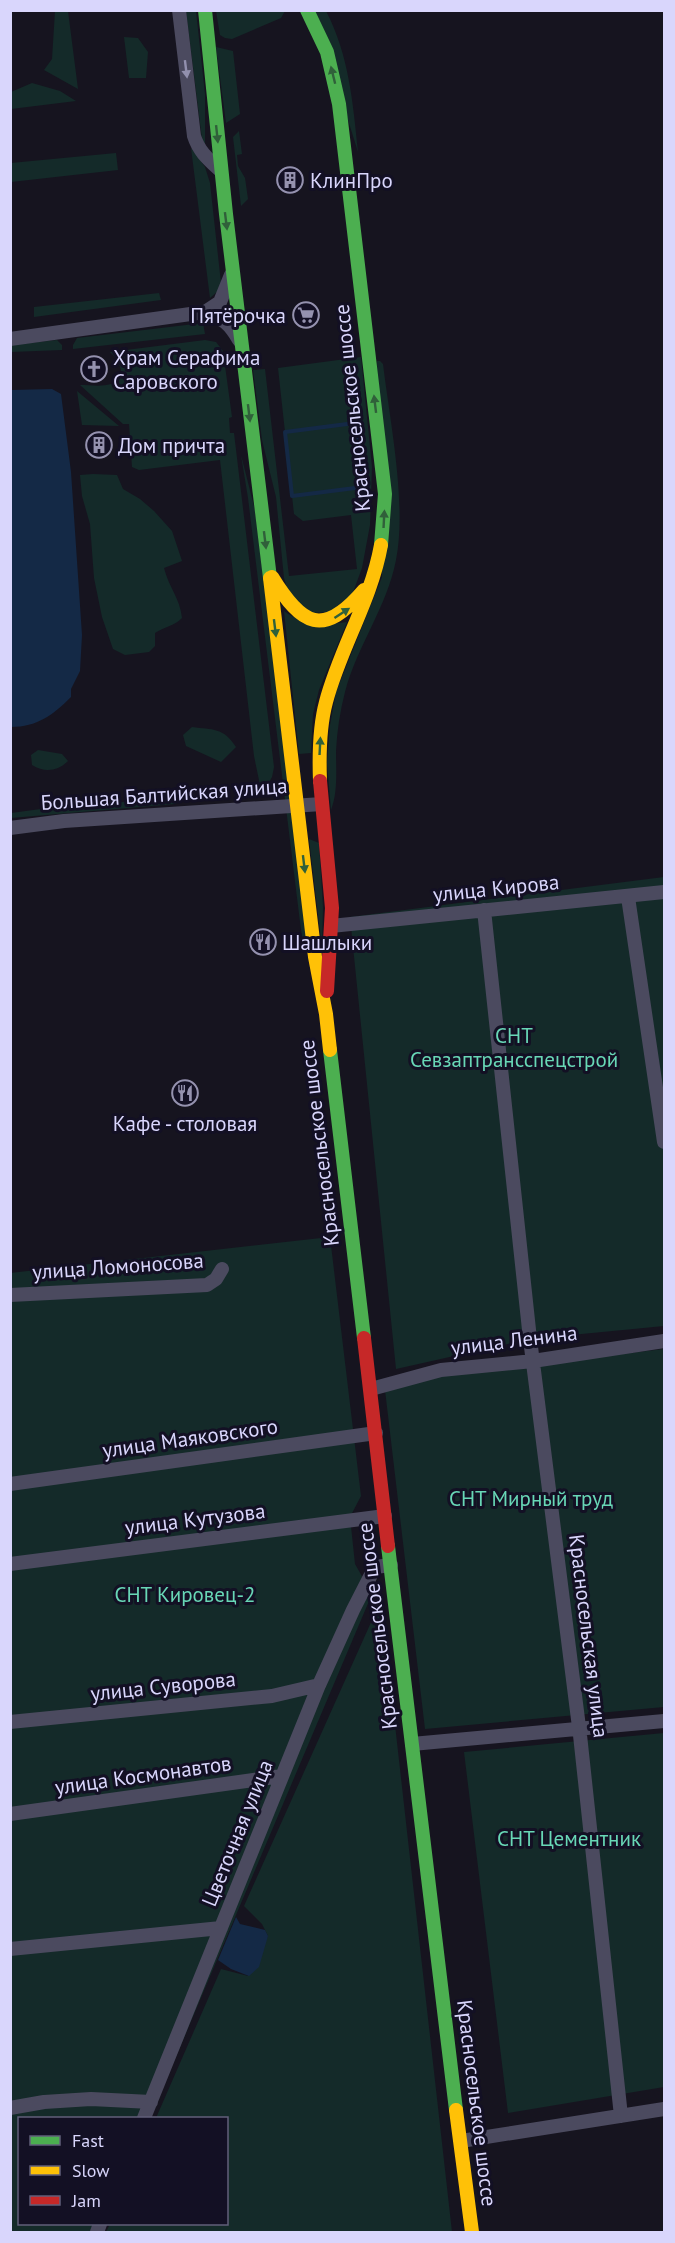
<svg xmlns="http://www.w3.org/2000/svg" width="675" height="2243" viewBox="0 0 675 2243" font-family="'PT Sans',sans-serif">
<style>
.green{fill:#142a29}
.water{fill:#142946}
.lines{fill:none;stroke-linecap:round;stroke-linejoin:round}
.stream{stroke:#142946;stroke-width:4}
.street{stroke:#4b4a5f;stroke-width:14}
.fast{stroke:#4caf50;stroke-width:14}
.slow{stroke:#ffc107;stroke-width:14}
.jam{stroke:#c62828;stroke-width:14}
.oneway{fill:#9290ae}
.oneway2{fill:#30603a}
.labels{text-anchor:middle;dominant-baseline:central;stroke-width:6;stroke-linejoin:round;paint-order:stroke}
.poi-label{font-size:21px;fill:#d9d6fc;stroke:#131024;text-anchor:start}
.street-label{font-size:21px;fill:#d9d6fc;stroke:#131024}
.park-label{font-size:21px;fill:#68d7b6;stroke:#131024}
</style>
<rect width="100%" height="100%" fill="#16141f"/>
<path class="green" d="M55,11H68L78,89L44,70L52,59Z
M186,11H196L205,94V146L203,147Z
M216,11V10L285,11L281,18L232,39L225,38L220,35Z
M314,11H326C349,55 353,103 358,152Z
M124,37L138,38L148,52L146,78H129Z
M216,47L233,51L240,114L226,123Z
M32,83L60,91L76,101L11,109V92Z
M239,131L242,154L237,155L238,166L245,178L248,199L241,206L233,137Z
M191,148L205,167L210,183L221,283L218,291L210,298Z
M116,153L118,170L11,182V163Z
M159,293L161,300L34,317V307Z
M203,323L205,334L73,349V345L77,338Z
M57,340L62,345V350L11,352L10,345Z
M205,340L216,342L223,351L232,417L229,418L230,433H234L274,767L272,777L268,784L260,785L254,756L220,460L139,470L132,467L129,424H123L80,385C89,385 102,387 111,384C129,378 119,360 110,352Z
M361,357L372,467L370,525L362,568L352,595L329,612L313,613L301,606L288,591L284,578L276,497L262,440L253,370L265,369L289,576L357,569L351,515L303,521L294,514L278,368Z
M377,361H380L383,364C390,422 407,504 396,560C387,607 357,646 345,692C340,711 337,731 336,751C336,770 338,792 331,810L327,763L330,725L336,692L382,577Z
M77,391L119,426L82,425Z
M241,455L255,510L309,952H304L300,922L248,498Z
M93,474L117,475L123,489L140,499L154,511L172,531L182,561L164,568C169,588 180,598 182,618C174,626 164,627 155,633V646L149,652L125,655L113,649L102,617L94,578L90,524L82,496L80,475Z
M284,611C298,623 328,625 347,622L319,690L313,714L311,753L299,754Z
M192,727C213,730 223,727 236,747L221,762L186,746L183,735Z
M38,750L62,754L68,761C58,771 45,773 32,765L31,755Z
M187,798L175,804L11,818V813L63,806Z
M309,839L319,843L323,907L322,948Z
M664,877V1326L530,1339L396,1369L350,917Z
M330,1237L361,1496L350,1517L355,1564L372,1594L150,2118H20V2224H106L102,2232H11L10,1273Z
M664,1349V1707L425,1729L385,1390L443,1375Z
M381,1600L452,2232H106L110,2224H226V2118H156L221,1969L248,1976L268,1936L262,1924L244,1906Z
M664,1733V2087L508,2113L464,1752Z"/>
<path class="water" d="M52,389L61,394L71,472L82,635L80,671L71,689V697C53,715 37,727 11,727V390Z
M236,1917L240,1924L265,1930L268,1936L259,1967L249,1976L231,1969L218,1960Z"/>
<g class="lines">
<path class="stream" d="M355,423L363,487L292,496L285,432Z"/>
<path class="street" d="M179,10L194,136C199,152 209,160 221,171
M205,312C223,318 230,324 239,340
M10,339L205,312L220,302L231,275
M10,828L64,821L322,804
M628,897L664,1142
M484,910L530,1339L580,1735L621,2116
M331,926L664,892
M10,1295L207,1285L216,1279L222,1269
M371,1389L441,1370L533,1361L664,1341
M10,1484L376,1433
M10,1564L385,1516
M10,1722L272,1696L319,1685
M412,1744L664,1721
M10,1814L282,1776
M10,1949L221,1928
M10,2108L44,2102L91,2099L151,2102
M144,2118L319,1685L353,1610L375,1567L391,1565
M461,2141L664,2109
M97,2232L100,2224"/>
<path class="fast" d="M205,10L226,214L270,578
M307,10L327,52L339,104L385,494L381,545
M330,1050L364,1338
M388,1546L456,2110"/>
<path class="slow" d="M272,577C302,626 323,638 364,590
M270,578L315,957L326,1014L330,1050
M320,781C319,755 319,728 326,702C340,648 371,601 381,545
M456,2110L472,2232"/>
<path class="jam" d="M320,781L332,908L327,991
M364,1338L388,1546"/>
</g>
<defs><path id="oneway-solid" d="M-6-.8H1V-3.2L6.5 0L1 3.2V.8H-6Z" transform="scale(1.5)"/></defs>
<use class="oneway" href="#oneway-solid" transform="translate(186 69) rotate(83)"/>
<g class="oneway2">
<use href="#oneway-solid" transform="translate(333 75) rotate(-104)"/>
<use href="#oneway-solid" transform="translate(217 134) rotate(84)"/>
<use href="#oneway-solid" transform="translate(226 221) rotate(83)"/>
<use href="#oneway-solid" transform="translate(375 404) rotate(-97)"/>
<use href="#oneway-solid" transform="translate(249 413) rotate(83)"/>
<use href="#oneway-solid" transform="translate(384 519) rotate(-87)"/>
<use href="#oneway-solid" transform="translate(265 540) rotate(83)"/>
<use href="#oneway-solid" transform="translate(342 613) rotate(-33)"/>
<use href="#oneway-solid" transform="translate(275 628) rotate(83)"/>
<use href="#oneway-solid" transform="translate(320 746) rotate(-87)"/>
<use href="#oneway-solid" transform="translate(304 864) rotate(83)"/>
</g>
<defs>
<g id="building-ring" transform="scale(1.35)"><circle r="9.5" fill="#131024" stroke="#9592af" stroke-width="1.5"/><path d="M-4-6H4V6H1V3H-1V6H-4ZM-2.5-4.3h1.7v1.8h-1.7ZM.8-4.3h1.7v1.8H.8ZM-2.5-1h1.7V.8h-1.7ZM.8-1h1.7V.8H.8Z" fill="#9592af"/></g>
<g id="supermarket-ring" transform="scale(1.35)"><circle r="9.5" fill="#131024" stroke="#9592af" stroke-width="1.5"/><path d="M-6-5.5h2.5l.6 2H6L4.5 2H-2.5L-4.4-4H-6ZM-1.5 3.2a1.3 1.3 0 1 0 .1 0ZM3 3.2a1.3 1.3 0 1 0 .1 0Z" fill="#9592af"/></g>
<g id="church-ring" transform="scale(1.35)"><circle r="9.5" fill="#131024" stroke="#9592af" stroke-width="1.5"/><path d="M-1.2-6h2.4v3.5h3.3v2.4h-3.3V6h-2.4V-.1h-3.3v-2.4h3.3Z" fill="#9592af"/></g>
<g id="restaurant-ring" transform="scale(1.35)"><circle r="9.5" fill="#131024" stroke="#9592af" stroke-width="1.5"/><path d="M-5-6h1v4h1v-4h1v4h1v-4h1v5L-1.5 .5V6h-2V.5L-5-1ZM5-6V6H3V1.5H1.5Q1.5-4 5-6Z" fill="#9592af"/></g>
</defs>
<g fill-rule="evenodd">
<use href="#building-ring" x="290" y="180"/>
<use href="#supermarket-ring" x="306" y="315"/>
<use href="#church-ring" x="94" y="369"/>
<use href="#building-ring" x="99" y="445"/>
<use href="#restaurant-ring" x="263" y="942"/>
<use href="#restaurant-ring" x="185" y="1093"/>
</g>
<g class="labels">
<g class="poi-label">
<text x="310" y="180">КлинПро</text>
<text x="286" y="315" text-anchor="end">Пятёрочка</text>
<text x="113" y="357">Храм Серафима<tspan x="113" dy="24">Саровского</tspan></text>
<text x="118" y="445">Дом причта</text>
<text x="282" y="942">Шашлыки</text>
<text x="185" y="1123" text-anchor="middle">Кафе - столовая</text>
</g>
<g class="street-label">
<text transform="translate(352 408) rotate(-96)">Красносельское шоссе</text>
<text transform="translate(164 794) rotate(-4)">Большая Балтийская улица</text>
<text transform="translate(496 888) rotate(-6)">улица Кирова</text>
<text transform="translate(319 1143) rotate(-97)">Красносельское шоссе</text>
<text transform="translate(118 1266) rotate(-4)">улица Ломоносова</text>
<text transform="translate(514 1340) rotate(-7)">улица Ленина</text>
<text transform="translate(190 1438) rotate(-8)">улица Маяковского</text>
<text transform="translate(195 1519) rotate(-7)">улица Кутузова</text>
<text transform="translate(377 1626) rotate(-97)">Красносельское шоссе</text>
<text transform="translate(589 1636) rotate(83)">Красносельская улица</text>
<text transform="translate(163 1686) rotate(-6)">улица Суворова</text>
<text transform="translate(143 1775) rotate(-8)">улица Космонавтов</text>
<text transform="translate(237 1833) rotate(-68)">Цветочная улица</text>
<text transform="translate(477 2103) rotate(83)">Красносельское шоссе</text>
</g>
<g class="park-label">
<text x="514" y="1035">СНТ<tspan x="514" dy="24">Севзаптрансспецстрой</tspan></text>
<text x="531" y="1498">СНТ Мирный труд</text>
<text x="185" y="1594">СНТ Кировец-2</text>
<text x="569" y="1838">СНТ Цементник</text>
</g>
</g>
<rect width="675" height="2243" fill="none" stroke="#d9d6fc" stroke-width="24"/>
<rect x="18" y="2117" width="210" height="108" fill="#131024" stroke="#625f7a" stroke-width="1.5"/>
<rect x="30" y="2136" width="30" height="9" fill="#4caf50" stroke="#625f7a" stroke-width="1.5"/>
<text x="72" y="2147" font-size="18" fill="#d9d6fc">Fast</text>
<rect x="30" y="2166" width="30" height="9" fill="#ffc107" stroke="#625f7a" stroke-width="1.5"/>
<text x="72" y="2177" font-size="18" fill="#d9d6fc">Slow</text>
<rect x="30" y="2196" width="30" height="9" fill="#c62828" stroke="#625f7a" stroke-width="1.5"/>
<text x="72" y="2207" font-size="18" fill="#d9d6fc">Jam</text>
</svg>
